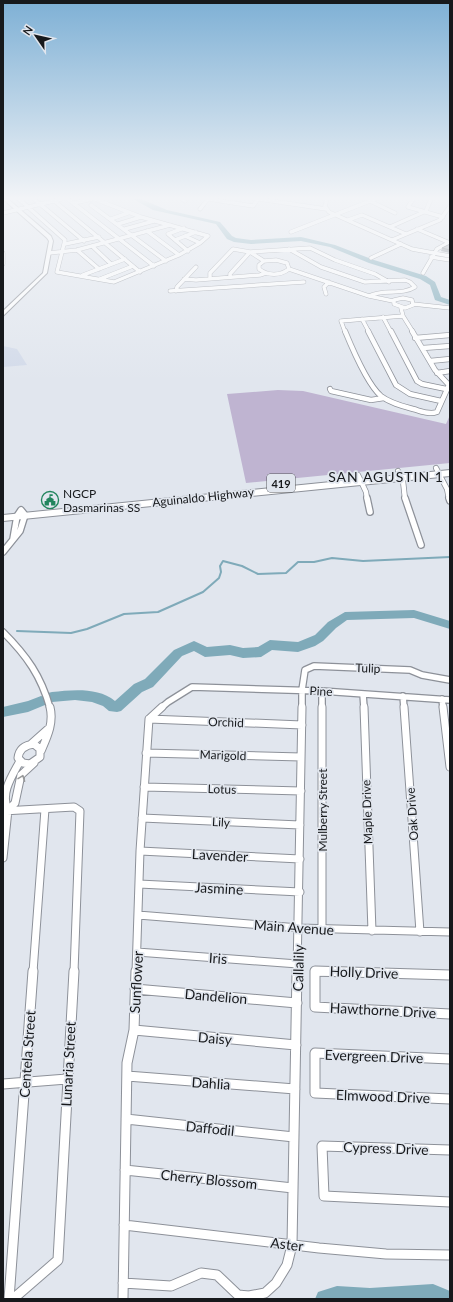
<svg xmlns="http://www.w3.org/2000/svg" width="453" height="1302" viewBox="0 0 453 1302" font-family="Lato,sans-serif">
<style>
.built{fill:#d2dae9}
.green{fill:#bfb4d1}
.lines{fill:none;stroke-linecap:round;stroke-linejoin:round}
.stream{stroke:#7faab9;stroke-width:2}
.river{fill:#7faab9;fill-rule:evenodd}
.street-far4-casing{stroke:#8d9199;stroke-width:4.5}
.street-far3-casing{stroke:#8d9199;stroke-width:6}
.street-far2-casing{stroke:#8d9199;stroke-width:8}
.street-far1-casing{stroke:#8d9199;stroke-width:9}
.street-casing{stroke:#8d9199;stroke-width:11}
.secondary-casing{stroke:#8d9199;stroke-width:2}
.highway-casing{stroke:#8d9199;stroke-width:2}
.street-far4{stroke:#fff;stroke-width:3.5}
.street-far3{stroke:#fff;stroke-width:4.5}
.street-far2{stroke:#fff;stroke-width:5.5}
.street-far1{stroke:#fff;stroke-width:7}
.street{stroke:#fff;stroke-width:9}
.secondary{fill:#fff;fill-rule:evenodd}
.highway{fill:#fff;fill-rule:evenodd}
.wall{fill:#8a9096}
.building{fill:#a0a7ae;stroke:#70757a}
.oneway{stroke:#979899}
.labels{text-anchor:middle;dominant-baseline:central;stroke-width:3.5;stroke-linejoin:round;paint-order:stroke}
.shield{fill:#e1e6ee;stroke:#54565b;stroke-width:1}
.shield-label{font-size:11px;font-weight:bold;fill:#17191c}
.poi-label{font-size:12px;fill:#17191c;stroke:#e1e6ee;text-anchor:start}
.street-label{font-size:12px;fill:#17191c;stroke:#e1e6ee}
.quarter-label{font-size:14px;letter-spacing:1px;fill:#17191c;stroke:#e1e6ee}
.near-street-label{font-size:14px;fill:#17191c;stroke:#e1e6ee}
</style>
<rect width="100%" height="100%" fill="#e1e6ee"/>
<path class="built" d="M3,346L17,349L27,365L3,367Z"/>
<path class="green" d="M278,390L303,391L446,424L450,415V463L246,483L227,394Z"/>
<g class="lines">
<path class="stream" d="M17,631L71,633L87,629L124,614L158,612L203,592L219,578L221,572L220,566L223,561L242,566L258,574L286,573L298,562H314L332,558L363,561L450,557"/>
<path class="river" d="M133,199H141L167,210L220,222L232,236L236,238L251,240L301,237L335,245L374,260L426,276L435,282L441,297L450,300V305L435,300L430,285L420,279L369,263L330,247L301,241L251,244L234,242L227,239L216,224L153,210Z
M414,610L450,621V629L414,618L347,620L336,628L323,641L315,646L298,652L272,650L261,657L243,658L230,655L205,657L194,651L182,656L153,687L142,692L121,711L117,712L109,711L103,706L92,702L75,700L52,702L48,701L46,697L48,693L52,692C72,690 98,687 115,701L134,684L145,679L174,650L194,641L207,647L230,645L243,648L258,647L270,640L298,642L315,635L328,622L345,612Z
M41,696L45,697L47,701L45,705L28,712L3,717V707L28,701Z
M433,1284L450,1291V1299H315L318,1292L337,1286L370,1288Z"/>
<g class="street-far4-casing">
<path id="street-far4" d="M19,199L65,240L57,272L114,282L179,255L200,243L208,236L141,217L95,199
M34,199L84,241
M52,199L140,272
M68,199L154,266
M182,199L185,201
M259,199L326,209
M327,199L325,206L329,212L412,249L450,256
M413,199L408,207L443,217
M370,201L395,213
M74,203L92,199
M91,205L166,261
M200,209L208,199L253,206L258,199
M3,213L62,199
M111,219L128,213
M348,220L362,215L406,234
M118,224L141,217
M390,227L426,211L431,199
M184,228L168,234L188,251
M125,229L154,221
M417,229L450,243
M147,231L179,255
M291,232L375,199
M185,236L200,243
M175,240L196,232
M392,240L440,220L450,206
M65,244L99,237
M92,246L111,264
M289,249L321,267L365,282L405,280L410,282L415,287C401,296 384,288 369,296
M77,250L99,269
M3,253V264
M49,253L77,250L170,225
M431,257L450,260
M371,258L401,244
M276,260L287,263L289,269C280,276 268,276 259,269V265L264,261Z
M289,269L369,296L393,301
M423,273L437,249L450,242
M83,275L125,259
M230,277V274L250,252L310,248L335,260L375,274L389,282
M100,279L133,266
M184,279L196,280L260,275L266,273
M210,279V273L233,249L250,252L264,261
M170,291L304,282
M176,291L177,287L196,267
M326,294L324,287L329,282
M403,298L412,300L413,305L405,308L394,304V300Z
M413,304L450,308
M401,308L403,316L413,332
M383,317L391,332
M362,319L369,332
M345,332L341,321L403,316"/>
</g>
<g class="street-far3-casing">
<path id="street-far3" d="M345,331C352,348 368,385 381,396C390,403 402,406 413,409C421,411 429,415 437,412L449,385
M368,331L396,385L410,394L441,401
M391,331L417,381L422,384L446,389
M412,331L435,370L449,385
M415,338L450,335
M423,348L450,346
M430,361L450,359
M437,373L450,371
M330,389L331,391L371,400L384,398
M436,468L447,489L449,499
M398,471L403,481L405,499
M358,475L366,492L367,499"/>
</g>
<g class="street-far2-casing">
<path id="street-far2" d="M367,498L370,512
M405,498L421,545
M449,498L450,501
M3,552L20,531L25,515L21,510L17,516L13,539
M3,632C27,656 41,676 50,708
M322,691V708
M363,694L364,708
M403,696L404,708
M442,699L443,708
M161,708L168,702L192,687L322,691L450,700
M302,708V690L305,670L314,666L410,670L422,675L450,680"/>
</g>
<g class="street-far1-casing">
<path id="street-far1" d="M322,707V929
M364,707L372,931
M404,707L420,932
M443,707L450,767
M149,719L302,725
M31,744L49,728
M34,744L40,749V757L30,764L23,763L18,758C19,749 25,745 34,744Z
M41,751C47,737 54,723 50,707
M146,753L301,757
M144,787L301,791
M8,810C0,793 12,776 20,761
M3,811L74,807L80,811L74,972
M142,818L300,825
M140,851L300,859
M3,858L8,810L15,803L21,775L34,763
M139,884L300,892
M138,915L299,928L450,932
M137,952L298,964
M33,972L45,809
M136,972L140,851L149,719L162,707
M297,972L302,707
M315,972H334"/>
</g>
<g class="street-casing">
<path id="street" d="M450,975L315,971V1007L450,1014
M135,989L297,1003
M134,1030L296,1045
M450,1059L315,1053V1093L450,1099
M127,1076L295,1089
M3,1084L67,1079
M126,1119L294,1137
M450,1150L322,1146L324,1196L450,1202
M125,1170L293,1188
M124,1225L319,1248L386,1254L450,1255
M123,1283L171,1286L201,1273L217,1275L238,1295L249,1296L265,1293L276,1283L287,1265L292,1245L297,971
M9,1299L33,971
M13,1299L58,1260L74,971
M123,1299L127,1063L134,1030L136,971"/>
</g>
<g class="secondary-casing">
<path id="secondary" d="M3,199H8L51,236L53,241L47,273L3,316V311L43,273L49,241L47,238Z"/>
</g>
<g class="highway-casing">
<path id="highway" d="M450,470V476L3,521V515Z"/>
</g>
<use href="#street-far4" class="street-far4"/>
<use href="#street-far3" class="street-far3"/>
<use href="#street-far2" class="street-far2"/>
<use href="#street-far1" class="street-far1"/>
<use href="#street" class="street"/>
<use href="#secondary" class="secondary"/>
<use href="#highway" class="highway"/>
</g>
<path class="wall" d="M450,244V253L441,251L442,248Z"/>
<path class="building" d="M450,244V250L442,248Z"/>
<defs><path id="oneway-chevron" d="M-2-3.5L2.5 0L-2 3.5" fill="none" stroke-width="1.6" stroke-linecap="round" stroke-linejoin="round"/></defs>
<use class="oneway" href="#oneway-chevron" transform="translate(22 778) rotate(-69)"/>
<linearGradient id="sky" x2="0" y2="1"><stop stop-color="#7eb0d5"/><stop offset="0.52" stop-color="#f2f4f7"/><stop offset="1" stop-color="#f2f4f7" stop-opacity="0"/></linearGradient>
<rect width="453" height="381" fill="url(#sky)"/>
<defs>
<g id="civic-ring" transform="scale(0.9)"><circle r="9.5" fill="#e1e6ee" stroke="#22855e" stroke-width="1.5"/><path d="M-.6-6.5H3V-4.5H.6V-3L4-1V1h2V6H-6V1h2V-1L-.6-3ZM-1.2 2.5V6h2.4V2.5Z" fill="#22855e"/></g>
</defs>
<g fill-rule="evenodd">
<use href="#civic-ring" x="50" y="500"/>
</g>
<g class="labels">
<rect class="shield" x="267" y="474" width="28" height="18" rx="3"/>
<g class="shield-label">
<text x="281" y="483">419</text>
</g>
<g class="poi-label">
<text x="63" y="493">NGCP<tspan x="63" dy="14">Dasmarinas SS</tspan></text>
</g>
<g class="street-label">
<text transform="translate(203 497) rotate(-6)">Aguinaldo Highway</text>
<text transform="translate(368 668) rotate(2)">Tulip</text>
<text transform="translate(321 691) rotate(3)">Pine</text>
<text transform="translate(226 722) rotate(2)">Orchid</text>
<text transform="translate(223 755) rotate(2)">Marigold</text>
<text transform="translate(222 789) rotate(2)">Lotus</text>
<text transform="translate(322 810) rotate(-90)">Mulberry Street</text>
<text transform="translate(367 812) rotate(-92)">Maple Drive</text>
<text transform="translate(412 814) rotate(-94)">Oak Drive</text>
<text transform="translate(221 822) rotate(3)">Lily</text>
</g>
<g class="quarter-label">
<text x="386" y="476">SAN AGUSTIN 1</text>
</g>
<g class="near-street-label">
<text transform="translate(220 855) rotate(3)">Lavender</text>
<text transform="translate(219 888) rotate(3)">Jasmine</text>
<text transform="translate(294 927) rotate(4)">Main Avenue</text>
<text transform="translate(218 958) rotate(4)">Iris</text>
<text transform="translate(298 968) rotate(-89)">Callalily</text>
<text transform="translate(364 972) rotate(2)">Holly Drive</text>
<text transform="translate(136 982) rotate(-87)">Sunflower</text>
<text transform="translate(216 996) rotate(5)">Dandelion</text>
<text transform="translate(383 1010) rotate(3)">Hawthorne Drive</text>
<text transform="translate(215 1038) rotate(5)">Daisy</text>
<text transform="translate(27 1054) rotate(-86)">Centela Street</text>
<text transform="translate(374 1056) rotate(2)">Evergreen Drive</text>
<text transform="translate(68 1064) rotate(-87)">Lunaria Street</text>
<text transform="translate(211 1083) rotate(4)">Dahlia</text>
<text transform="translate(383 1096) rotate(2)">Elmwood Drive</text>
<text transform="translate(210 1128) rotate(6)">Daffodil</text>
<text transform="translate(386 1148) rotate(2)">Cypress Drive</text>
<text transform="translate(209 1179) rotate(6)">Cherry Blossom</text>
<text transform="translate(287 1244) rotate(7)">Aster</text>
</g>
</g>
<rect width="453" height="1302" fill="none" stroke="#17191c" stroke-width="8"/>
<g transform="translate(36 36) rotate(304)" stroke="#e1e6ee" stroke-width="3" paint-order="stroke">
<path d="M0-3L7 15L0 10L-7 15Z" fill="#17191c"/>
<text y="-6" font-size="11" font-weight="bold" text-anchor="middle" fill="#17191c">N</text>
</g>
</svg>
